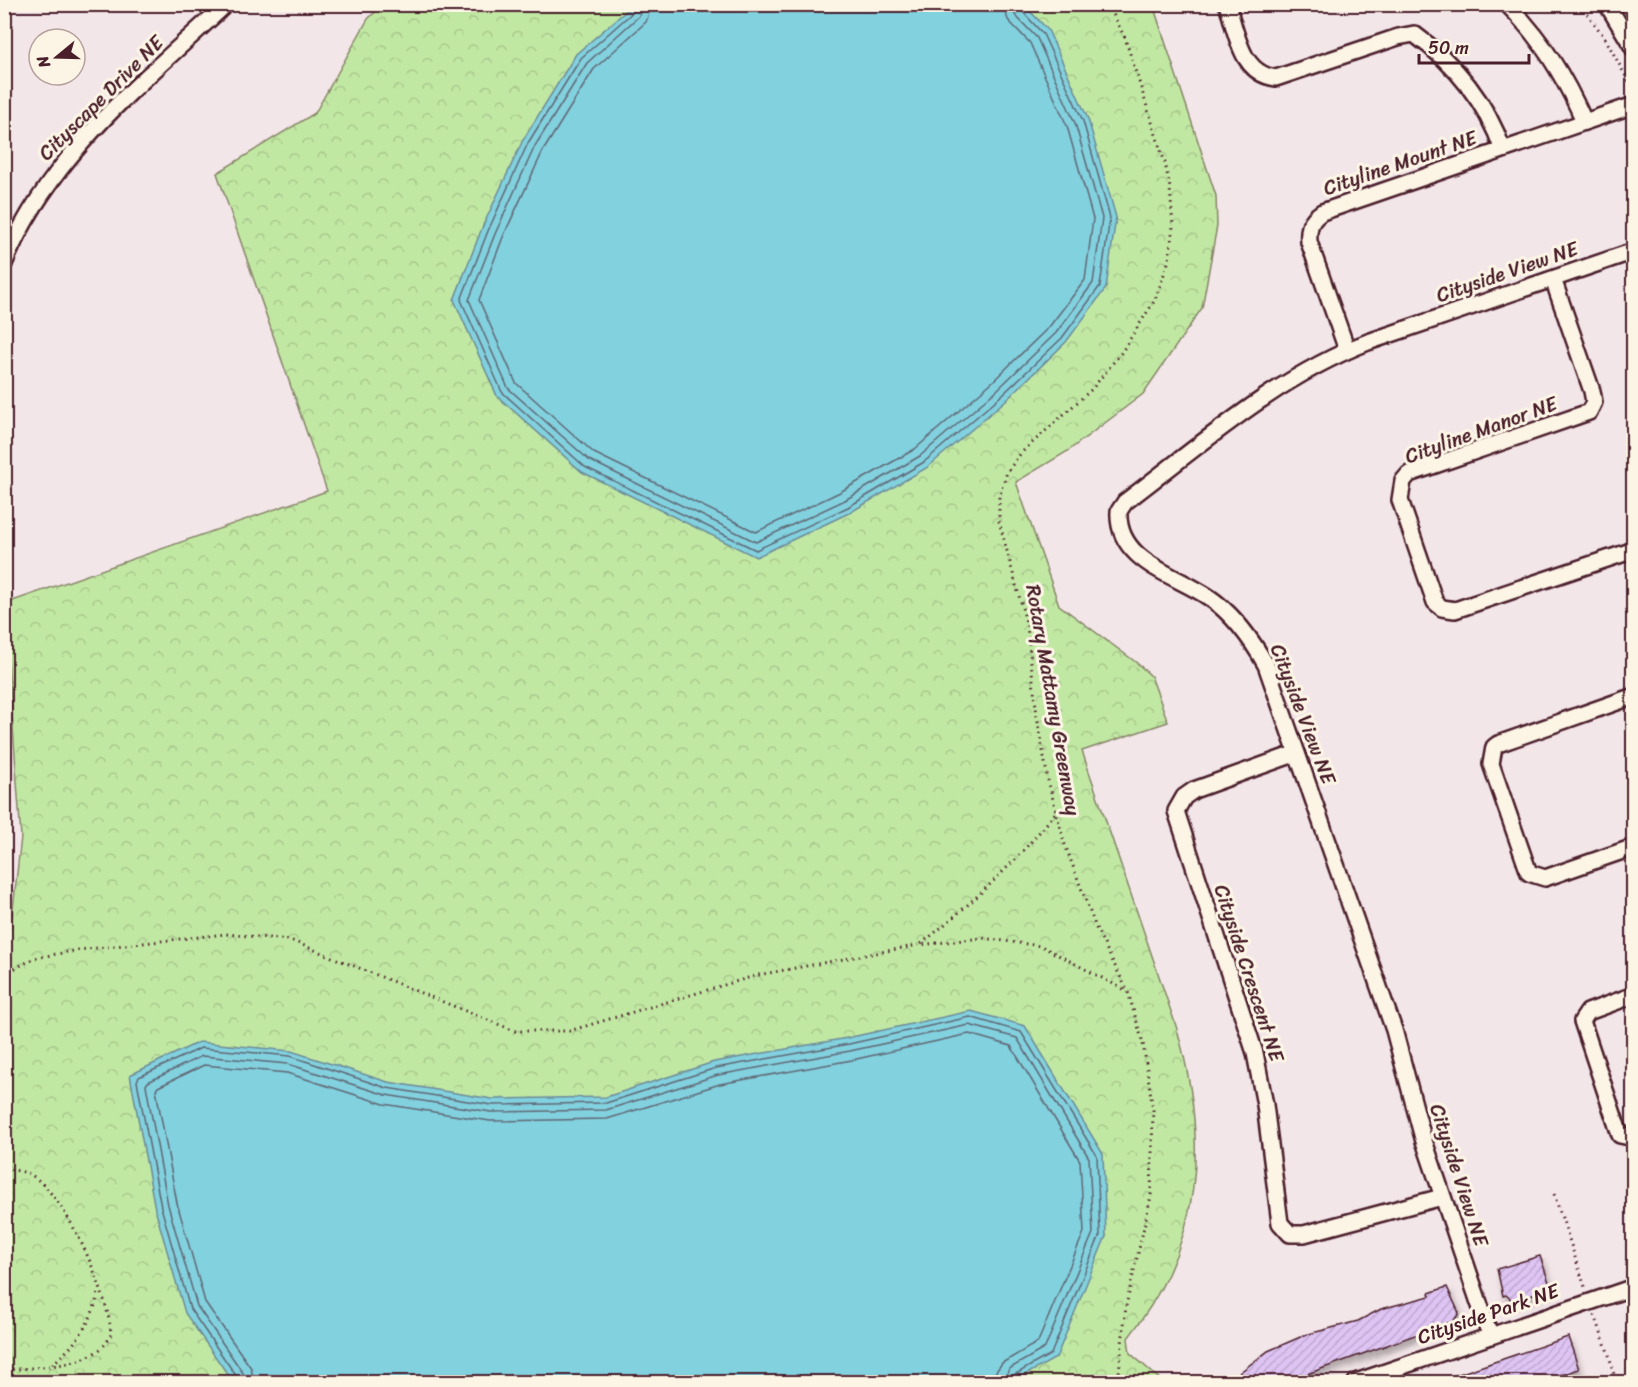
<svg xmlns="http://www.w3.org/2000/svg" width="1638" height="1387" viewBox="0 0 1638 1387" font-family="Sriracha,sans-serif">
<style>
.forest{fill:url(#forest-crowns);stroke:#868467;stroke-width:1.5}
.water{fill:#82d1df;stroke:#6c8a97;stroke-width:1.5}
.lines{fill:none;stroke-linecap:round;stroke-linejoin:round}
.shore{stroke:#606673;stroke-width:1.5}
.building{fill:url(#building-hatch);stroke:#4a1f2b;stroke-width:1.5;filter:url(#shadow)}
.minor-casing{stroke:#4a1f2b;stroke-width:20}
.path{stroke:#4a1f2b;stroke-width:3;stroke-dasharray:1.5 4.5;stroke-linecap:butt}
.minor{stroke:#fcf5e5;stroke-width:15}
.labels{text-anchor:middle;dominant-baseline:central;stroke-width:6;stroke-linejoin:round;paint-order:stroke}
.street-label{font-size:20px;fill:#4a1f2b;stroke:#fcf5e5}
</style>
<defs>
<pattern id="forest-crowns" width="20" height="18" patternUnits="userSpaceOnUse" patternTransform="scale(1.5)"><rect width="20" height="18" fill="#c1e8a3"/><path d="M2 6a3 3 0 1 1 6 0M12 15a3 3 0 1 1 6 0" fill="none" stroke="#a7c78c"/></pattern>
<pattern id="building-hatch" width="6" height="6" patternUnits="userSpaceOnUse" patternTransform="scale(1.5)"><rect width="6" height="6" fill="#dec4f3"/><path d="M-1 1l2-2M0 6l6-6M5 7l2-2" fill="none" stroke="#c0a8d0"/></pattern>
<filter id="shadow"><feDropShadow dx="3.5" dy="6" stdDeviation="3" flood-color="#0004"/></filter>
</defs>
<rect width="100%" height="100%" fill="#f3e6e9"/>
<filter id="ink" filterUnits="userSpaceOnUse"><feTurbulence type="fractalNoise" baseFrequency=".0167" numOctaves="2"/><feDisplacementMap in="SourceGraphic" scale="12" xChannelSelector="R" yChannelSelector="G"/><feConvolveMatrix kernelMatrix="1 2 1 2 8 2 1 2 1" color-interpolation-filters="sRGB"/></filter>
<g filter="url(#ink)">
<path class="forest" d="M382,5H1153L1216,196L1217,226L1202,308L1143,394L1068,451L1016,482L1059,605L1137,663L1151,676L1168,722L1082,751L1176,1026C1209,1139 1204,1243 1128,1338L1130,1353L1163,1382H5L4,935L11,927L21,837L4,604L327,491L217,173L315,113L368,19Z"/>
<path class="water" d="M633,5H1024L1048,30L1088,119L1116,217L1106,288L1066,342L1006,400L928,467L851,512L756,557L582,472L497,396L454,300L482,228L523,140L576,54Z
M971,1011L1025,1026L1103,1154L1106,1236L1056,1358L1012,1382H233L185,1313L155,1209L130,1075L199,1042L291,1051L388,1082L492,1099L606,1097L714,1062L847,1038Z"/>
<g class="lines">
<path class="shore" d="M636,4L634,11L581,58L528,143L488,231L461,300L502,392L585,467L756,550L848,507L924,462L1002,395L1062,338L1100,286L1110,218L1083,121L1043,34L1022,11L1020,4
M643,4L639,16L587,63L535,146L495,234L469,300L508,388L589,460L756,542L845,500L920,456L997,390L1056,333L1093,283L1102,218L1075,123L1037,38L1015,15L1013,4
M652,4L646,22L594,69L543,151L503,237L479,300L516,383L594,453L756,532L840,492L915,449L991,383L1049,327L1085,280L1093,219L1067,126L1030,43L1008,20L1003,4
M238,1382L237,1377L190,1309L161,1207L137,1081L139,1077L201,1048L290,1056L387,1088L492,1105L606,1103L716,1068L849,1044L970,1017L1021,1032L1097,1156L1100,1235L1051,1354L1014,1375L1011,1382
M245,1382L243,1373L197,1306L168,1205L146,1085L148,1082L202,1056L288,1064L386,1095L491,1112L606,1110L718,1075L850,1051L969,1025L1017,1038L1089,1158L1093,1233L1045,1348L1009,1369L1003,1382
M254,1382L251,1368L205,1302L177,1203L156,1090L158,1087L204,1065L287,1073L384,1104L490,1121L607,1119L720,1084L852,1060L969,1034L1011,1046L1080,1161L1084,1232L1038,1342L1002,1363L995,1373L994,1382"/>
</g>
<path class="building" d="M1540,1256L1551,1288L1513,1301L1506,1295L1503,1296L1497,1269Z
M1447,1287L1459,1313L1454,1321L1296,1378L1295,1376L1284,1383H1226L1268,1351L1305,1335L1358,1321L1381,1309L1430,1296L1429,1293Z
M1568,1337L1579,1369L1538,1383H1441V1380Z"/>
<g class="lines">
<g class="minor-casing">
<path id="minor" d="M1227,4C1237,34 1241,74 1276,78L1398,37L1414,34C1456,64 1486,102 1503,150
M1507,4C1541,38 1565,77 1584,121
M1607,4L1634,49
M4,264C49,154 142,83 226,4
M1553,279L1592,391L1594,402L1589,412L1409,474L1403,481L1400,500L1435,602L1442,608L1455,610L1634,550
M1347,350L1309,242C1308,228 1310,220 1322,212L1634,105
M1634,696L1498,744L1494,747L1491,764L1529,873L1545,878L1634,847
M1297,753L1194,790L1184,797L1176,811L1255,1053L1265,1105L1280,1223L1290,1234H1304L1442,1197
M1634,995L1588,1012L1582,1021L1620,1135L1634,1138
M1490,1335L1423,1138L1394,1030L1266,665C1252,640 1234,615 1210,598C1177,575 1116,562 1119,511L1125,502C1202,444 1277,377 1368,342L1634,251
M1356,1382L1634,1287"/>
</g>
<path class="path" d="M1108,4L1125,38L1165,163L1170,188L1173,226L1169,260L1155,300L1121,353L1092,389L1021,453L1007,472L999,497V521L1027,626L1037,716L1048,780L1064,842L1096,928L1128,992L1143,1043L1153,1110L1151,1196L1126,1306L1118,1382
M1580,4L1605,38L1631,86
M4,313V332
M921,944C974,901 1013,866 1056,812
M4,974L35,958L78,950L226,934L290,940L515,1031H569L758,975L919,945L982,938L1041,946L1127,991
M4,1169C13,1170 24,1171 31,1175C67,1196 109,1295 111,1334C99,1368 35,1367 4,1370
M1554,1194L1586,1290
M1595,1315L1609,1355L1616,1382
M52,1364C74,1348 96,1317 98,1290"/>
<use href="#minor" class="minor"/>
</g>
</g>
<g class="labels">
<g class="street-label">
<text transform="translate(101 98) rotate(-45)">Cityscape Drive NE</text>
<text transform="translate(1400 163) rotate(-19)">Cityline Mount NE</text>
<text transform="translate(1507 272) rotate(-19)">Cityside View NE</text>
<text transform="translate(1481 430) rotate(-20)">Cityline Manor NE</text>
<text transform="translate(1053 700) rotate(80)">Rotary Mattamy Greenway</text>
<text transform="translate(1303 714) rotate(69)">Cityside View NE</text>
<text transform="translate(1249 973) rotate(72)">Cityside Crescent NE</text>
<text transform="translate(1459 1175) rotate(72)">Cityside View NE</text>
<text transform="translate(1488 1314) rotate(-19)">Cityside Park NE</text>
</g>
</g>
<rect width="1638" height="1387" fill="none" stroke="#fcf5e5" stroke-width="24"/>
<rect x="12" y="12" width="1614" height="1363" fill="none" stroke="#4a1f2b" stroke-width="2" filter="url(#ink)"/>
<g transform="translate(57 57) rotate(251)"><circle r="28" fill="#fcf5e5" stroke="#b59f9b" stroke-width="1.5"/>
<path d="M0-4.5L10 22L0 15L-10 22Z" fill="#4a1f2b"/>
<text y="-9" font-size="16" font-weight="bold" text-anchor="middle" fill="#4a1f2b">N</text>
</g>
<path d="M1419 54v9h110v-9" fill="none" stroke="#4a1f2b" stroke-width="3"/>
<text x="1428" y="54" font-size="18" fill="#4a1f2b" stroke="#fcf5e5" stroke-width="4.5" paint-order="stroke">50 m</text>
</svg>
